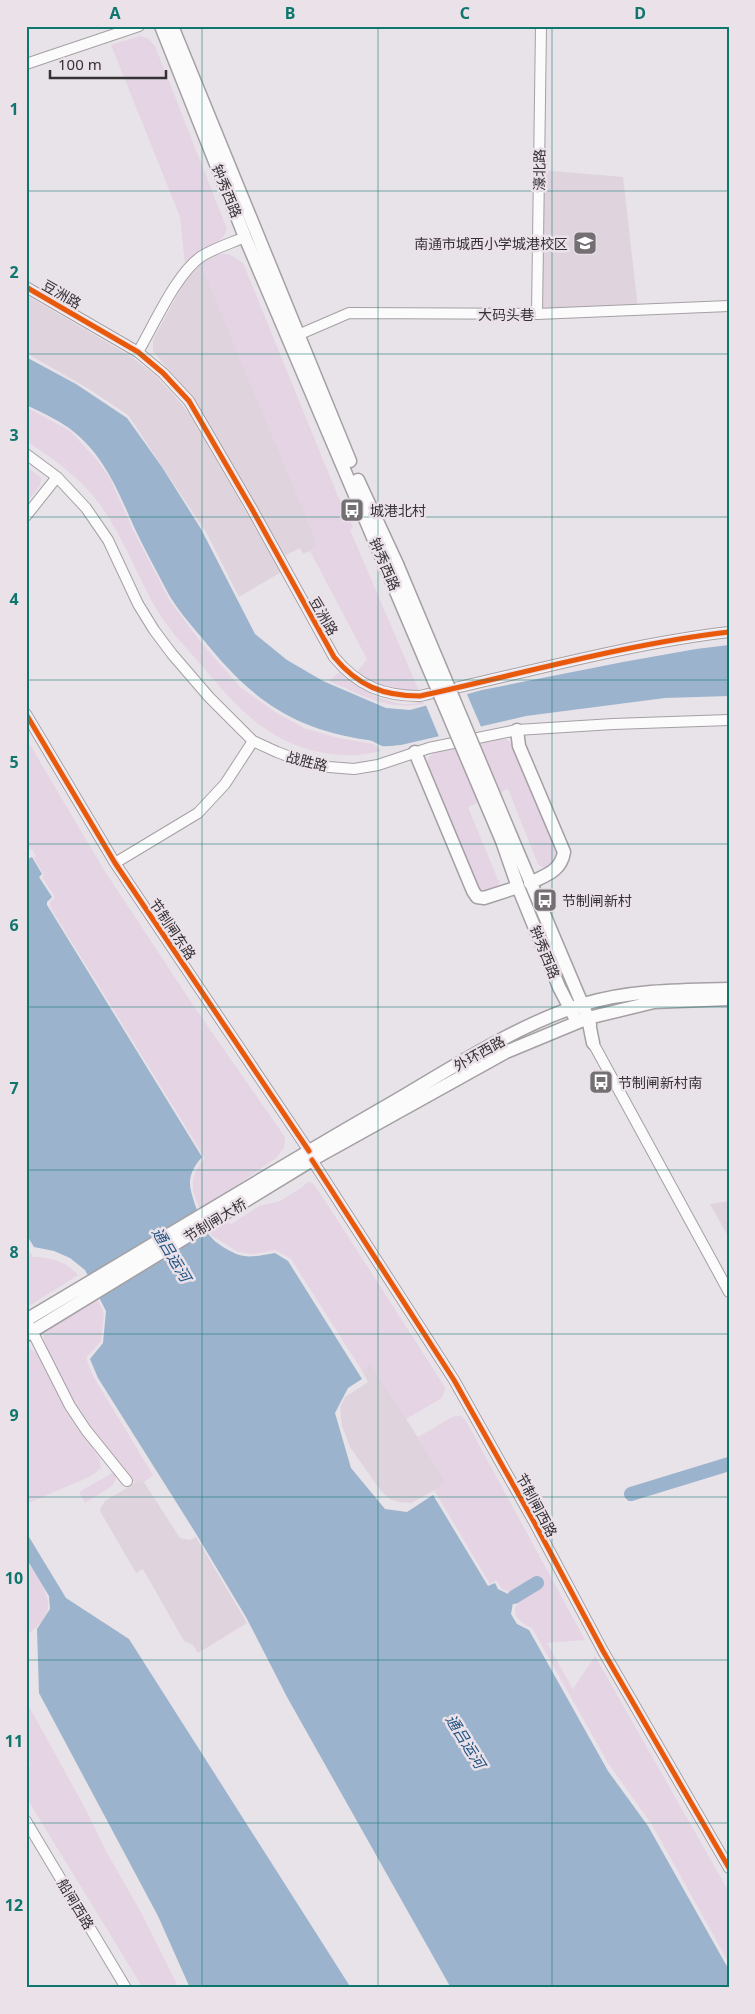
<svg xmlns="http://www.w3.org/2000/svg" width="755" height="2014" viewBox="0 0 755 2014" font-family="'Noto Sans','Noto Sans SC',sans-serif">
<style>
.built{fill:#dfd4de}
.green{fill:#e5d4e4}
.water{fill:#9cb3cd}
.pier{fill:#e8e3e8}
.lines{fill:none;stroke-linecap:round;stroke-linejoin:round}
.river{stroke:#9cb3cd;stroke-width:14}
.minor-casing{stroke:#a4a0a4;stroke-width:12}
.major-casing{stroke:#a4a0a4;stroke-width:15}
.minor{stroke:#fcfbfc;stroke-width:10}
.major{stroke:#fcfbfc;stroke-width:12}
.major-bridge-casing{stroke:#a4a0a4;stroke-width:15;stroke-linecap:butt}
.major-bridge{stroke:#fcfbfc;stroke-width:12}
.cycleway-casing{stroke:#eae1e9;stroke-width:8}
.cycleway{stroke:#e8590c;stroke-width:5}
.grid{fill:none;stroke:#0f766e;stroke-width:1;stroke-opacity:0.55}
.labels{text-anchor:middle;dominant-baseline:central;stroke-width:5;stroke-linejoin:round;paint-order:stroke}
.street-label{font-size:14px;fill:#353134;stroke:#eae1e9}
.poi-label{font-size:14px;fill:#353134;stroke:#eae1e9;text-anchor:start}
.water-label{font-size:15px;font-style:italic;fill:#1f5281;stroke:#eae1e9}
.neatline{fill:none;stroke:#0f766e;stroke-width:2}
.grid-label{font-size:16px;text-anchor:middle;font-weight:bold;fill:#0f766e}
</style>
<rect width="100%" height="100%" fill="#e8e3e8"/>
<path class="built" d="M540,170L623,177L638,308H538Z
M200,263L262,405L317,544L310,551L303,554L300,548L282,557L200,408L153,351V341L155,336L185,281Z
M26,295L132,357L156,376L180,402L190,415L281,572L239,597L207,534L128,415L89,389L26,353Z
M729,1201V1238L710,1204Z
M371,1364L447,1483L411,1503L399,1502L390,1499L381,1491L350,1447L342,1426L340,1407L345,1397L368,1382L361,1369Z
M142,1479L180,1538L190,1540L196,1537L247,1623L198,1653L193,1645L184,1641L143,1569L136,1573L100,1511L101,1507L105,1501Z"/>
<path class="green" d="M140,36L149,39L155,46L227,229C223,244 208,245 197,253C192,256 189,260 185,264L180,217L111,45Z
M220,254H229L243,263L337,494L353,527L350,530L419,691C397,696 375,686 357,672L367,659L310,551L317,544L200,263Z
M26,407L70,431L97,460L110,478L132,528L170,601L200,641L240,687L275,712L304,728L338,738L374,744L381,751C336,763 285,748 250,717C232,702 217,683 201,665C185,646 166,627 154,605C135,571 122,534 98,502C79,477 53,458 26,441Z
M26,466L41,478L40,485L26,504Z
M341,671C356,688 384,703 407,704C412,704 418,702 423,701L424,704C386,711 363,695 329,681Z
M500,737L506,739L513,744L558,852L557,862C550,866 545,871 538,864L508,789L468,807L498,880H500L498,887L483,892L479,890L427,767C427,757 431,755 438,750Z
M26,738L104,870L193,1005L285,1137L284,1148L276,1158L201,1210C189,1189 190,1175 205,1158L50,907V902L55,897L42,877L44,875L34,858L36,856L32,849L26,852Z
M308,1182L313,1183L331,1210L443,1384L445,1389L442,1398L406,1419L371,1365L361,1369L291,1259L275,1250L254,1254L238,1252L211,1235L209,1231L223,1221L225,1224L228,1222L230,1225L259,1206L280,1201L301,1188Z
M26,1246L33,1257C50,1257 66,1261 78,1275L26,1308Z
M98,1300L104,1314L101,1341L86,1358L93,1376L153,1475L144,1482L142,1479L135,1483L96,1437L78,1411L61,1381L44,1340V1335L49,1328Z
M26,1345L36,1353L71,1416L100,1460L101,1468L91,1476L26,1504Z
M454,1416H461L466,1421L585,1640L547,1643L573,1689L595,1656L729,1892V1963L652,1825L608,1763L532,1628C498,1612 522,1598 541,1584L540,1580L511,1592L502,1589L496,1580L490,1584L434,1490L446,1483L418,1437Z
M114,1472L117,1476L112,1486L85,1503L79,1492Z
M26,1560C35,1575 56,1598 45,1617C41,1624 32,1630 26,1636Z
M26,1701L86,1810L106,1851L144,1918L179,1988H143L26,1797V1771L30,1765L26,1748Z"/>
<path class="water" d="M26,357L76,384L127,418L162,467L201,529L255,634L287,660L323,681L386,708L410,710L482,690L623,662L696,649L729,645V696L665,698L526,716L401,745C395,745 387,747 382,746C377,744 374,741 368,740C291,729 250,698 202,638C190,624 177,609 168,593C157,572 145,550 135,529C118,491 104,454 69,428C56,419 41,412 26,405Z
M32,857L42,874L39,877L52,897L47,902V905L202,1157C196,1164 190,1173 190,1182C189,1193 203,1227 210,1236C215,1243 228,1250 236,1254C249,1259 262,1255 275,1253L288,1261L362,1379L348,1388L335,1413L351,1468L385,1509L407,1512L433,1495L488,1586L495,1583L498,1589L514,1597L511,1614L517,1624L529,1630L608,1771L648,1826L729,1970V1988H451L287,1697L246,1617L195,1532L98,1378L90,1359L103,1343L106,1311L85,1270L70,1258L54,1251L34,1247L26,1234V860Z
M26,1532L66,1598L129,1639L351,1988H190L158,1916L39,1693L37,1629L50,1609L49,1596L26,1558Z"/>
<path class="pier" d="M466,692L482,729L440,739L425,703Z"/>
<g class="lines">
<path class="river" d="M631,1494L729,1464
M514,1597L537,1583"/>
<g class="minor-casing">
<path id="minor" d="M26,64L139,26
M26,287L138,352L163,373L189,401L252,509L334,657C358,686 383,696 420,696C521,674 626,644 729,632
M537,314L541,26
M291,338L349,313L537,314L729,306
M138,352C154,325 177,272 202,256C215,248 231,243 245,237
M26,454L57,477L86,508L108,540L138,604L154,630L172,654L209,697L253,741L277,752L303,762L329,767L354,769L378,765L429,748L517,730L613,724L729,720
M26,516L57,477
M26,714L115,863L309,1151
M115,863L198,813L225,784L253,741
M593,1043L729,1292
M312,1160L454,1380L533,1520L603,1651L729,1868
M29,1325L70,1406L86,1430L127,1481
M26,1821L126,1988"/>
</g>
<g class="major-casing">
<path id="major" d="M161,26L245,237L386,568
M172,26L350,461
M358,480L397,564
M517,730L519,746L564,852C561,871 546,875 530,883
M415,752L473,891L477,897L484,898L518,887
M511,836L588,1018L593,1043
M502,841L518,887L559,987L574,1016
M590,1025L588,1018L654,1002L729,999
M26,1320C148,1248 268,1174 390,1104C450,1069 518,1024 584,1004C631,990 680,990 729,989
M26,1335L317,1157L506,1052L588,1018"/>
</g>
<use href="#minor" class="minor"/>
<use href="#major" class="major"/>
<g class="major-bridge-casing">
<path id="major-bridge" d="M397,564L511,836
M386,568L502,841"/>
</g>
<use href="#major-bridge" class="major-bridge"/>
<g class="cycleway-casing">
<path id="cycleway" d="M26,287L138,352L163,373L189,401L252,509L334,657C358,686 383,696 420,696C521,674 626,644 729,632
M26,714L115,863L309,1151
M312,1160L454,1380L533,1520L603,1651L729,1868"/>
</g>
<use href="#cycleway" class="cycleway"/>
</g>
<path class="grid" d="M202,26V1988M378,26V1988M552,26V1988M26,191H729M26,354H729M26,517H729M26,680H729M26,844H729M26,1007H729M26,1170H729M26,1334H729M26,1497H729M26,1660H729M26,1823H729"/>
<defs>
<g id="school-square" transform="scale(1.25)"><rect x="-9" y="-9" width="18" height="18" rx="4" fill="#746f73" stroke="#eae1e9"/><path d="M0-5L7-2L0 1L-7-2ZM-4 1L0 2.5L4 1V4Q0 6-4 4Z" fill="#fff"/></g>
<g id="bus-square" transform="scale(1.25)"><rect x="-9" y="-9" width="18" height="18" rx="4" fill="#746f73" stroke="#eae1e9"/><path d="M-5-6H5V4H4V6H2V4H-2V6H-4V4H-5ZM-3.5-4V0h7V-4ZM-3.5 1.2v1.5H-2V1.2ZM2 1.2v1.5H3.5V1.2Z" fill="#fff"/></g>
</defs>
<g fill-rule="evenodd">
<use href="#school-square" x="585" y="243"/>
<use href="#bus-square" x="352" y="510"/>
<use href="#bus-square" x="545" y="900"/>
<use href="#bus-square" x="601" y="1082"/>
</g>
<g class="labels">
<g class="street-label">
<text transform="translate(539 170) rotate(-89)">濠北路</text>
<text transform="translate(227 191) rotate(68)">钟秀西路</text>
<text transform="translate(62 294) rotate(30)">豆洲路</text>
<text x="506" y="314">大码头巷</text>
<text transform="translate(385 564) rotate(67)">钟秀西路</text>
<text transform="translate(324 616) rotate(60)">豆洲路</text>
<text transform="translate(307 761) rotate(14)">战胜路</text>
<text transform="translate(173 929) rotate(56)">节制闸东路</text>
<text transform="translate(545 952) rotate(68)">钟秀西路</text>
<text transform="translate(479 1053) rotate(-29)">外环西路</text>
<text transform="translate(215 1220) rotate(-31)">节制闸大桥</text>
<text transform="translate(537 1505) rotate(62)">节制闸西路</text>
<text transform="translate(76 1904) rotate(59)">船闸西路</text>
</g>
<g class="poi-label">
<text x="568" y="243" text-anchor="end">南通市城西小学城港校区</text>
<text x="370" y="510">城港北村</text>
<text x="562" y="900">节制闸新村</text>
<text x="618" y="1082">节制闸新村南</text>
</g>
<g class="water-label">
<text transform="translate(172 1254) rotate(59)">通吕运河</text>
<text transform="translate(466 1741) rotate(58)">通吕运河</text>
</g>
</g>
<rect width="755" height="2014" fill="none" stroke="#eae1e9" stroke-width="55"/>
<path d="M50 70v8h116v-8" fill="none" stroke="#353134" stroke-width="2.5"/>
<text x="58" y="70" font-size="15" fill="#353134" stroke="#eae1e9" stroke-width="4" paint-order="stroke">100 m</text>
<rect x="28" y="28" width="700" height="1958" class="neatline"/>
<g class="grid-label">
<text x="115" y="19">A</text>
<text x="290" y="19">B</text>
<text x="465" y="19">C</text>
<text x="640" y="19">D</text>
<text x="14" y="115">1</text>
<text x="14" y="278">2</text>
<text x="14" y="441">3</text>
<text x="14" y="605">4</text>
<text x="14" y="768">5</text>
<text x="14" y="931">6</text>
<text x="14" y="1094">7</text>
<text x="14" y="1258">8</text>
<text x="14" y="1421">9</text>
<text x="14" y="1584">10</text>
<text x="14" y="1747">11</text>
<text x="14" y="1911">12</text>
</g>
</svg>
